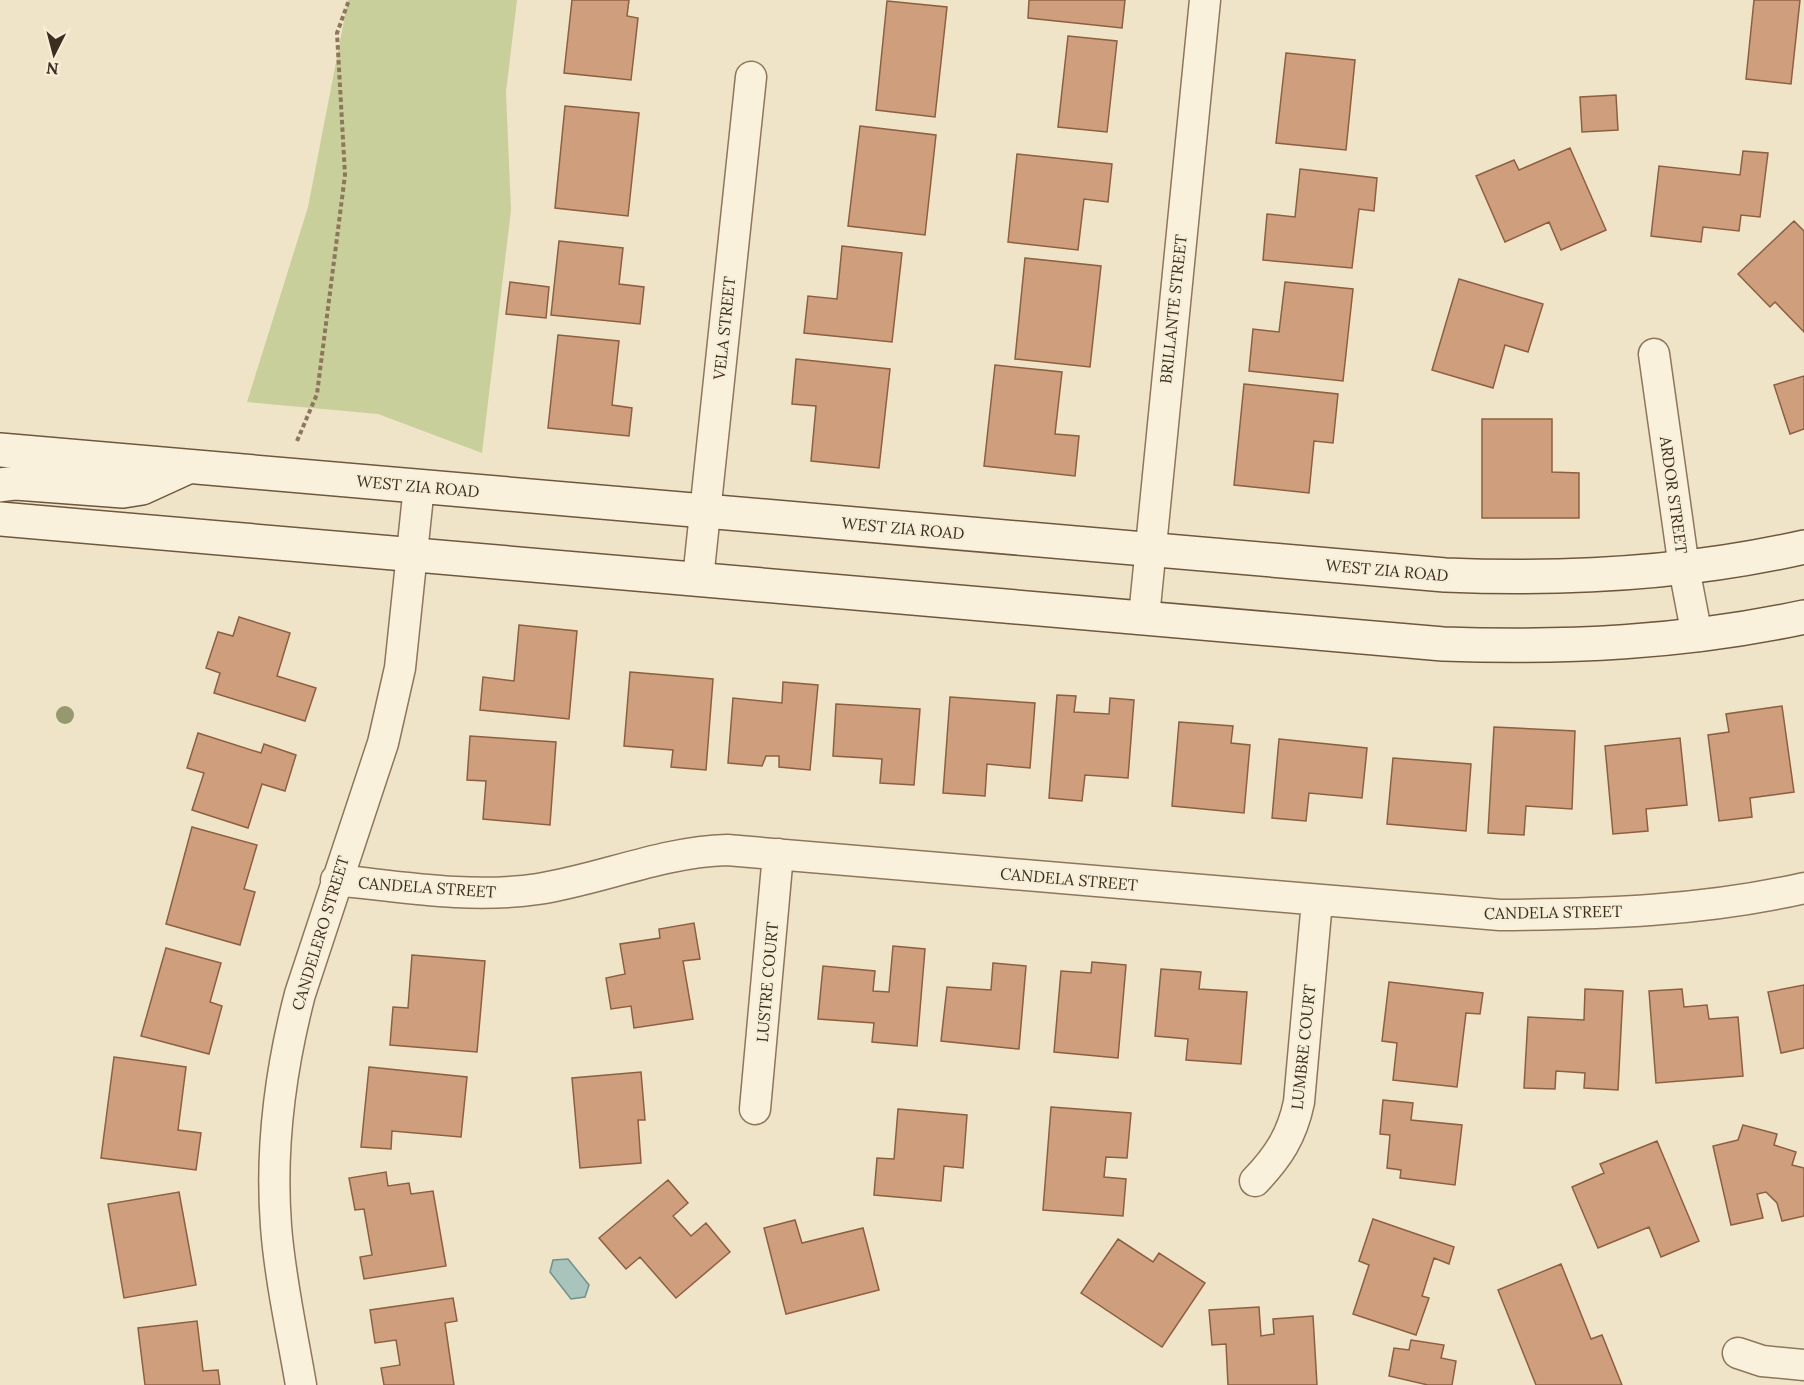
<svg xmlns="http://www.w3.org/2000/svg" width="1804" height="1385" viewBox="0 0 1804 1385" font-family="Lora,serif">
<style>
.green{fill:#c9cf9b}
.water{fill:#a9c4bc;stroke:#6f938a;stroke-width:1.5}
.building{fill:#cf9f7d;stroke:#8d5f41;stroke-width:1.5}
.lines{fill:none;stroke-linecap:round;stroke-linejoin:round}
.street-casing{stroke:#8d765c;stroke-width:33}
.secondary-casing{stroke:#6f573f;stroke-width:36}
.path{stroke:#8d765c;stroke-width:4;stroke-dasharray:4.5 3;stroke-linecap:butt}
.street{stroke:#faf1dc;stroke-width:30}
.secondary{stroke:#faf1dc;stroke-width:33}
.tree{fill:#96986f}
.labels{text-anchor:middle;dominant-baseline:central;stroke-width:4.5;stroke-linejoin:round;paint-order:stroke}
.street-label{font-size:16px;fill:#3d2e20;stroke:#f7eed8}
</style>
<rect width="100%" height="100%" fill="#f0e4c8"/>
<path class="green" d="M348,0H517L506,92L511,210L482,453L378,414L247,402L308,207Z"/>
<path class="water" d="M568,1259L589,1285L585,1297L571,1299L550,1272L553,1260Z"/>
<path class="building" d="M572,0H629L627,16L638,18L631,80L564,73Z
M1029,0H1125L1122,28L1028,18Z
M1754,0H1800L1791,84L1746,79Z
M887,1L947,7L935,117L876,110Z
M1068,36L1117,41L1107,132L1058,127Z
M1286,53L1355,60L1346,150L1276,143Z
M1616,95L1618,130L1582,132L1580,97Z
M565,106L639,113L628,216L555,208Z
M860,126L936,135L925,235L848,226Z
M1570,148L1606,230L1561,250L1549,222L1505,242L1476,176L1514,160L1519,170Z
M1743,151L1768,153L1760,217L1741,215L1739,231L1703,227L1701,242L1651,236L1659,166L1740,175Z
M1017,154L1112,164L1108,202L1084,199L1078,250L1008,242Z
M1300,169L1377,178L1374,211L1359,209L1352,268L1263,260L1267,214L1295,217Z
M1794,221L1804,231V332L1775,302L1770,307L1738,274Z
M559,241L623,248L619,284L644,287L640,324L551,315Z
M842,246L902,253L892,342L804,333L808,296L837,299Z
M1025,258L1101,266L1090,367L1015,359Z
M1459,279L1543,304L1528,352L1505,345L1493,388L1432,370Z
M510,282L549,287L546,318L506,314Z
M1285,282L1353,289L1343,381L1249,371L1253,329L1279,332Z
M558,335L619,341L612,405L632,408L629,436L548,428Z
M796,359L890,369L879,468L811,461L816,406L792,404Z
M995,365L1062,372L1055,434L1079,436L1075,476L984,466Z
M1804,376V429L1790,434L1774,385Z
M1244,384L1338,394L1333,443L1314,441L1309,493L1234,485Z
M1482,419H1552V472L1579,473V518H1482Z
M239,617L290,633L277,676L316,688L305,721L214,693L220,673L206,668L218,632L233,636Z
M519,625L577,631L569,719L480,710L483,677L514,681Z
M630,672L713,679L706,770L671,767L673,750L624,746Z
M783,682L818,685L810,770L779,767V756H766L762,766L728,763L733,698L782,703Z
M1057,695L1076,696L1074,712L1109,714L1110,698L1134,700L1128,778L1085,775L1082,801L1049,798Z
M950,697L1035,703L1030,768L987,764L985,796L943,793Z
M836,704L920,709L914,785L880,783L882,759L833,756Z
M1782,706L1794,792L1750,798L1752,817L1719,821L1708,735L1729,732L1726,714Z
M1179,722L1233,726L1231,743L1250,745L1244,813L1172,806Z
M1494,727L1575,731L1572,809L1526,806L1524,835L1488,833Z
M198,733L261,753L264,744L296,755L285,791L262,784L248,828L192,810L204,773L187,768Z
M470,736L556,742L550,825L483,819L486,781L467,780Z
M1680,738L1687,805L1646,809L1648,831L1613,834L1605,746Z
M1279,739L1367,748L1362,798L1309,793L1306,821L1272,818Z
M1393,758L1471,764L1466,831L1387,824Z
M192,827L257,845L244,889L255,892L240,945L166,924Z
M694,923L700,959L683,961L693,1019L634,1028L631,1006L611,1009L606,978L625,974L620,944L660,938L659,929Z
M893,946L925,949L917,1046L872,1042L874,1023L818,1019L823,966L875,971L873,991L889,992Z
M166,948L221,963L210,1002L222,1006L209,1054L141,1036Z
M412,955L485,961L477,1052L390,1045L393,1007L408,1008Z
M1092,962L1126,965L1118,1058L1054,1052L1061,971L1091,973Z
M993,963L1026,966L1019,1049L941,1041L947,987L991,990Z
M1161,969L1201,972L1199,989L1247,992L1241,1064L1186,1060L1188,1039L1155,1036Z
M1389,982L1483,993L1480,1014L1466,1013L1457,1087L1393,1080L1397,1043L1382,1041Z
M1804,985V1048L1781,1053L1768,992Z
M1585,989L1623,991L1618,1090L1584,1088L1585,1073L1556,1071L1555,1089L1524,1088L1528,1017L1584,1020Z
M1682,989L1684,1007L1707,1005L1709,1019L1738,1017L1743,1076L1656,1083L1649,991Z
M114,1057L186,1067L178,1130L201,1133L196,1170L101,1158Z
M369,1067L467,1077L461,1137L392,1131L391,1149L361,1147Z
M641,1072L645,1120H638L641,1163L580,1168L572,1078Z
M1383,1100L1413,1103L1411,1120L1462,1125L1455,1185L1400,1178L1401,1170L1387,1168L1390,1135L1380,1134Z
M1051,1107L1131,1113L1127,1158L1106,1157L1104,1177L1126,1179L1123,1216L1043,1210Z
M898,1109L967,1115L963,1168L944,1166L941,1201L874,1195L877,1158L894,1159Z
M1743,1125L1777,1134L1774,1145L1796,1152L1792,1165L1804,1168V1216L1782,1221L1777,1203L1766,1192L1757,1194L1763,1218L1731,1225L1713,1146L1738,1140Z
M1657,1141L1699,1241L1661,1257L1649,1227L1598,1248L1572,1187L1604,1173L1600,1164Z
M386,1172L388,1186L409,1183L411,1194L433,1191L446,1266L364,1279L360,1257L372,1255L364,1209L355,1210L349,1178Z
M668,1180L688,1203L673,1216L691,1236L706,1223L730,1252L676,1298L640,1257L626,1269L599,1238Z
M179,1192L196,1285L124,1298L108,1204Z
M1373,1219L1454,1247L1449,1264L1434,1258L1422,1296L1429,1298L1416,1335L1353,1314L1369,1265L1359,1261Z
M795,1220L802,1243L863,1228L879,1290L786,1314L764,1228Z
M1118,1239L1153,1262L1159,1253L1205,1283L1162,1347L1081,1293Z
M1561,1264L1591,1339L1602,1335L1622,1385H1536L1498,1290Z
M453,1298L457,1321L445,1323L454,1385H384L381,1368L400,1365L396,1340L375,1343L370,1310Z
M1259,1307L1261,1336L1274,1334L1273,1319L1313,1316L1317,1385H1228L1226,1344L1212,1345L1209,1310Z
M197,1321L203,1371L218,1370L220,1385H145L138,1328Z
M1411,1340L1444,1345L1441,1358L1456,1361L1452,1385H1428L1389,1376L1394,1348L1409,1350Z"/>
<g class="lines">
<g class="street-casing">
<path id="street" d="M1654,354L1684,568L1697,636
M698,579L751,77
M1144,617L1205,0
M336,880C403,887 471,899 538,889C602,879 661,852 727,850L1500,915C1602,914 1705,911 1804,888
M755,1109L778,854
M1255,1181C1278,1157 1292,1136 1299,1102L1317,901
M1738,1353L1762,1361L1804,1365
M301,1385C292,1332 280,1279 276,1226C270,1147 280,1071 300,994L383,743L400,668L419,486"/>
</g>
<g class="secondary-casing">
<path id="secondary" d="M0,450L1445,575C1566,580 1686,574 1804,547
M0,485L16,483L123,491L142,488L188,467
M0,519L1443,644C1565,648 1684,643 1804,617"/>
</g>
<path class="path" d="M297,441L317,394L345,175L337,33L349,0"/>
<use href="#street" class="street"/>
<use href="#secondary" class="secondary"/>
</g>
<circle class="tree" cx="65" cy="715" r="9"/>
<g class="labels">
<g class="street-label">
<text transform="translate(1173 309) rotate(-84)">BRILLANTE STREET</text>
<text transform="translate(724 328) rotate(-84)">VELA STREET</text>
<text transform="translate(418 486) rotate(5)">WEST ZIA ROAD</text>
<text transform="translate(1674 495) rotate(82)">ARDOR STREET</text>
<text transform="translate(903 528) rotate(5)">WEST ZIA ROAD</text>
<text transform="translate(1387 570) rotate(5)">WEST ZIA ROAD</text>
<text transform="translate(1069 879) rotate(5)">CANDELA STREET</text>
<text transform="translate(427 887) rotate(4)">CANDELA STREET</text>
<text transform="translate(1553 912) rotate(-1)">CANDELA STREET</text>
<text transform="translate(320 933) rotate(-73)">CANDELERO STREET</text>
<text transform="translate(767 982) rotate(-85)">LUSTRE COURT</text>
<text transform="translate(1303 1047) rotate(-84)">LUMBRE COURT</text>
</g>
</g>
<g transform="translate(54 54) rotate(186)" stroke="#f7eed8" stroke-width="4.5" paint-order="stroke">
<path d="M0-4.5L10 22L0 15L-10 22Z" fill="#3d2e20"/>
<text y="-9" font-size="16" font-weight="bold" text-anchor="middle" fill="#3d2e20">N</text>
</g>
</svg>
